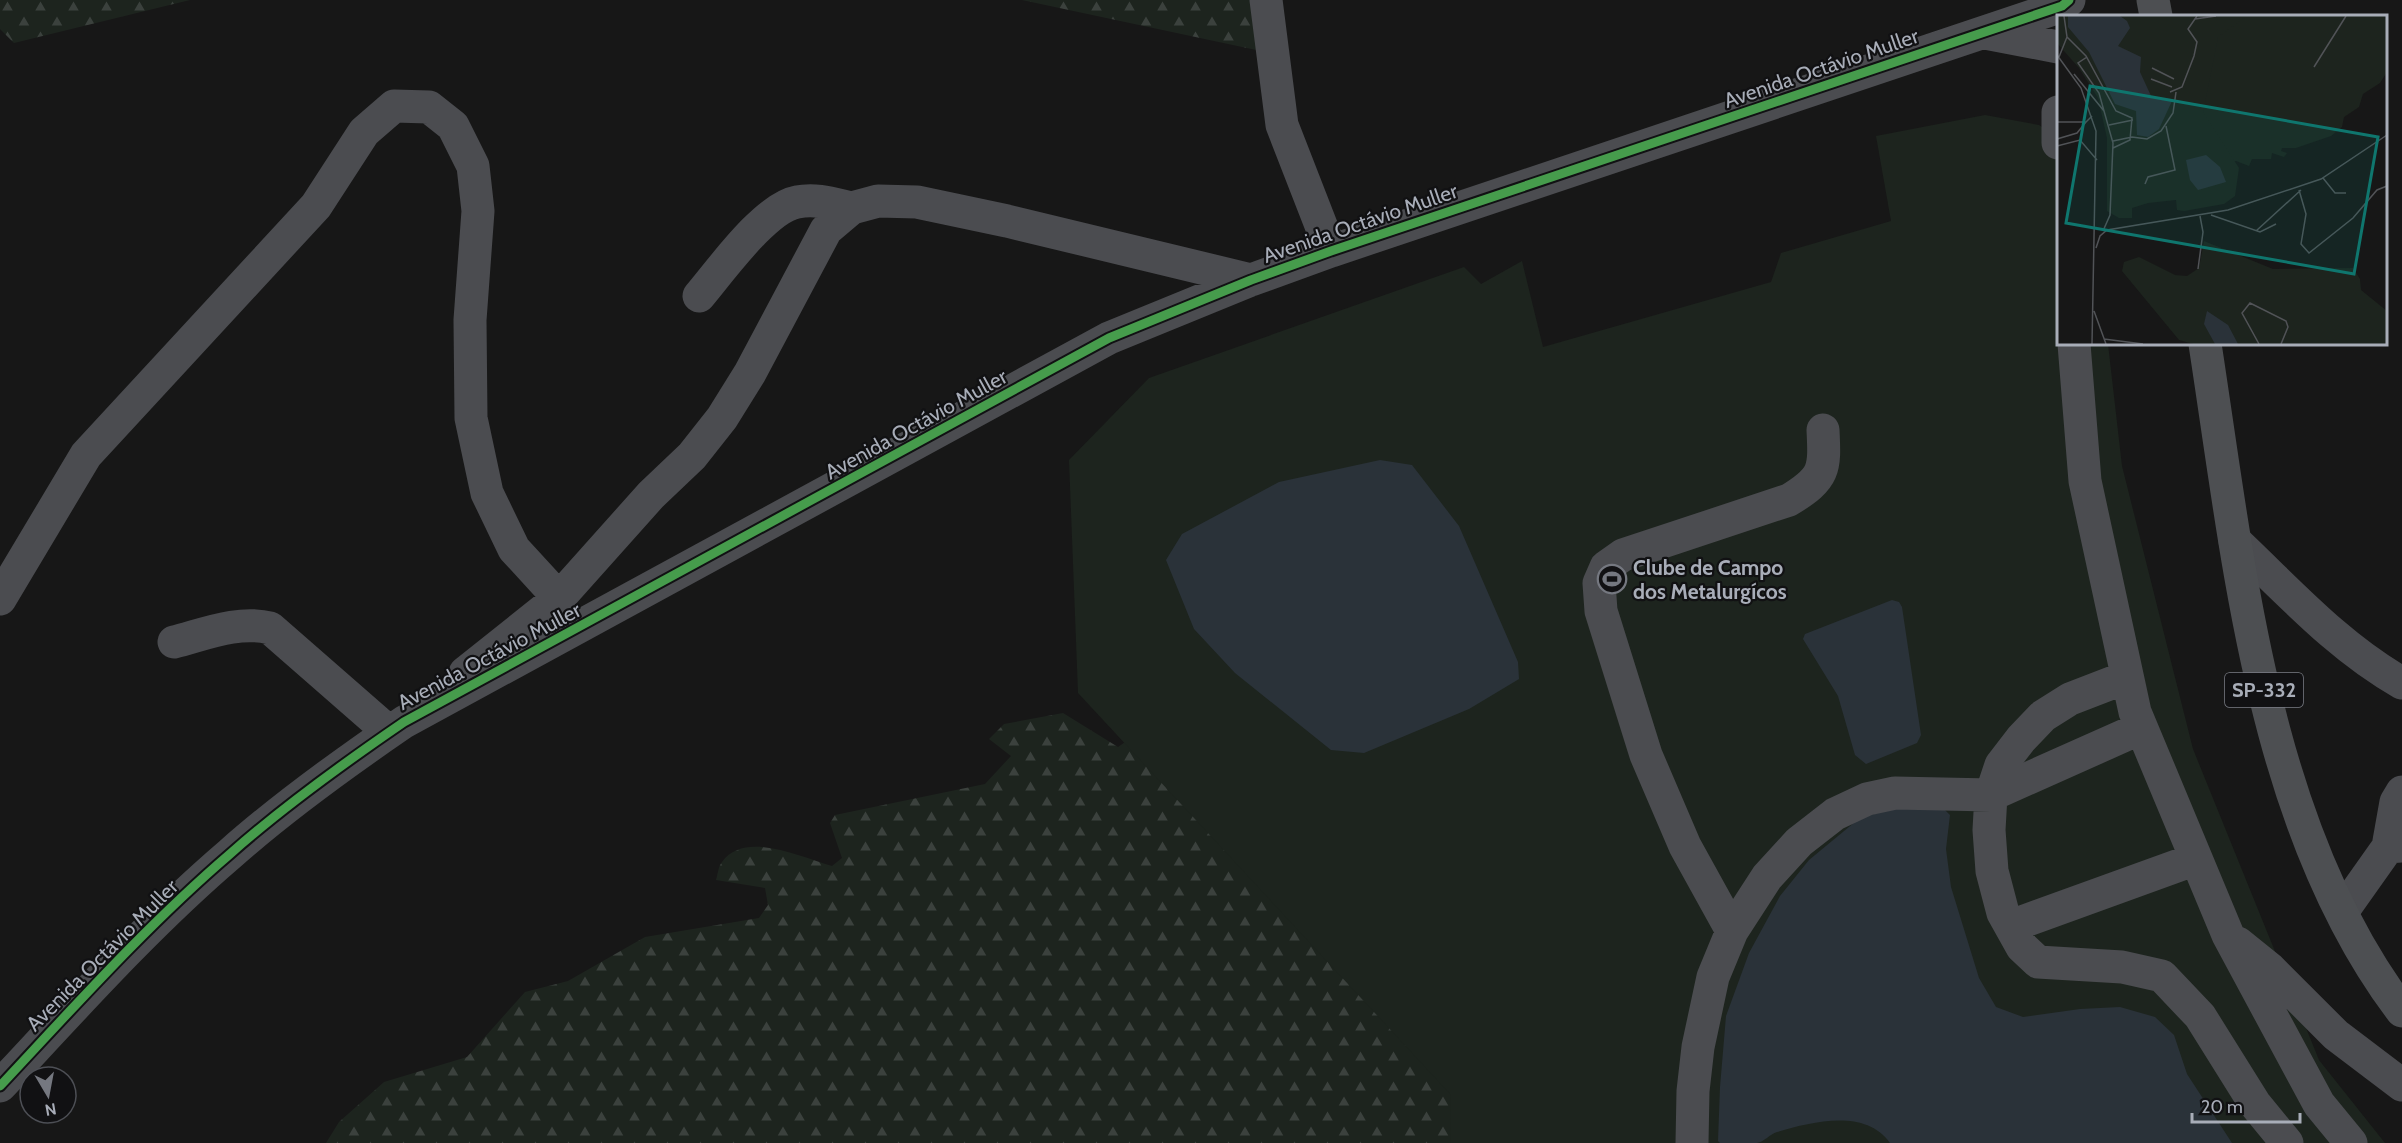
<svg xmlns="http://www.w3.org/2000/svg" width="2402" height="1143" viewBox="0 0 2402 1143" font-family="Cabin,sans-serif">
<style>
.forest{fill:url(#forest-firs)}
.garden{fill:#1d241e}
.water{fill:#2a3239}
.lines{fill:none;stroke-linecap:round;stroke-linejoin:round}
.minor{stroke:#4b4c50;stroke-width:33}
.major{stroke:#4d4f52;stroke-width:33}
.cycleway-casing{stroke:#111113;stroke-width:13}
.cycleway{stroke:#469c4c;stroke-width:9}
.labels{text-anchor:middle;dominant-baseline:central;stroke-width:4.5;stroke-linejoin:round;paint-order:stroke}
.shield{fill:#111113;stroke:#7b7e86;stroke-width:1.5}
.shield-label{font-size:20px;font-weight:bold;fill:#a8adb8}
.street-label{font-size:21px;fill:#a8adb8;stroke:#111113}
.poi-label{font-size:21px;font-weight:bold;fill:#a8adb8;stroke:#111113;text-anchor:start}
.inset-road{fill:none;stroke:#515357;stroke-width:1.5}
.view{fill:#0f766e;fill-opacity:0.15;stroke:#0f766e;stroke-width:3}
.inset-edge{fill:none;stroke:#a8adb8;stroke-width:3}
</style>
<defs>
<pattern id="forest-firs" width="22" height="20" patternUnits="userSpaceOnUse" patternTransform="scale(1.5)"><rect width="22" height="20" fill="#1d241e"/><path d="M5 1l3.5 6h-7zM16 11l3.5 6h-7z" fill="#3b413d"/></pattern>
</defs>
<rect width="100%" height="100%" fill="#171717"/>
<path class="forest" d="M0,0H190L14,43L0,29Z
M1022,0H1260L1261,51Z
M1209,685L1677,1143H326L339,1122L384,1082L467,1057L525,992L568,981L645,937L759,918L768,905L765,888L716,880C718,874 718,867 722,862C745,830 800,857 832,866L842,858L830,823L835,815L985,784L1011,756L989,739L1004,724L1063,713L1118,747Z"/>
<path class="garden" d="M1985,115L2039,125L2058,138V344H2108L2122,466L2193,749L2319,1060L2385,1143H1450L1451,1095L1078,693L1069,460L1149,378L1464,267L1481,284L1522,261L1543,347L1771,282L1781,253L1891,221L1876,136Z"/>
<path class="water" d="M1380,460L1412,465L1459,526L1518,662L1519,679L1469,709L1364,753L1331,750L1235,673L1194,629L1166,560L1182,534L1279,482Z
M1892,600L1899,602L1902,607L1921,735L1917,743L1866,764L1855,755L1838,696L1803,639L1805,634Z
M1935,800L1950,815L1946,849L1951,887L1979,978L1996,1007L2023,1017L2080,1009L2120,1007L2155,1017L2174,1035L2187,1074L2232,1143H1890C1865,1108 1812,1122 1777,1132C1770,1134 1764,1142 1757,1143C1746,1143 1731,1143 1720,1143L1718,1141L1720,1087L1726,1016L1749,953L1780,896L1809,860L1861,817Z"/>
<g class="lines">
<path class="minor" d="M1266,0L1282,125L1331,251
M1985,33L2058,47
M2058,112V143
M699,296C721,270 765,208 797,202C816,198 834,204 852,208
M2074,344L2085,481L2135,712L2228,935L2319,1104L2351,1143
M2235,541C2288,591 2338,647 2402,683
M0,599L86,455L316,206L364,132L394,106L429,107L453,126L473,166L478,211L470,320L471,418L487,493L514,549L559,598
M174,642C205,634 239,620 270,628L389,732
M465,673L559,598L651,495L692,456L722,418L750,373L826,230L852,208L878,201L917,202L1007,221L1251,280
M2127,677L2070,699L2043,716L2021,739L2001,765L1991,795L1989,830L1992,871L2003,913L2022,947L2038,962L2122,967L2162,976L2200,1016L2255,1104L2287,1143
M2388,847L2396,802L2402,792
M2342,912L2388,847L2402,846
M2011,926L2196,859
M1732,931L1685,846L1646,755L1601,611L1599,583L1606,567L1623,555L1789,500C1825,478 1825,470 1823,430
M2238,943L2269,968L2336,1035L2402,1085
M0,1086C74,1007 147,925 230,854C284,806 344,763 404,722L1109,338L1251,280L1331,251L2062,6L2069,0
M1692,1143L1693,1091L1698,1047L1713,977L1732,931L1767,877L1799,842L1835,814L1867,799L1895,793L1991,795L2141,728"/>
<path class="major" d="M2153,0L2156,16
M2205,344C2239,564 2263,828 2402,1011"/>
<g class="cycleway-casing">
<path id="cycleway" d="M0,1086C74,1007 147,925 230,854C284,806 344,763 404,722L1109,338L1251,280L1331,251L2062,6L2069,0"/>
</g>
<use href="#cycleway" class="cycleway"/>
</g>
<defs>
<g id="stadium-ring" transform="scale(1.5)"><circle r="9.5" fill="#111113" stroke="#757880" stroke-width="1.5"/><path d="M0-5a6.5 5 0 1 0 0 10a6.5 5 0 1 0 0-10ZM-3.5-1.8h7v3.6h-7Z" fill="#757880"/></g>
</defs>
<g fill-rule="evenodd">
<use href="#stadium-ring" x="1612" y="579"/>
</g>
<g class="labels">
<rect class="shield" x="2225" y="673" width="78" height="34" rx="4.5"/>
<g class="shield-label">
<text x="2264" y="690">SP-332</text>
</g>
<g class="street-label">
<text transform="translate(1821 68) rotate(-19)">Avenida Octávio Muller</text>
<text transform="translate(1360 223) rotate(-19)">Avenida Octávio Muller</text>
<text transform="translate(916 424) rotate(-29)">Avenida Octávio Muller</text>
<text transform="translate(489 656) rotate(-28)">Avenida Octávio Muller</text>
<text transform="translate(102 955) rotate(-45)">Avenida Octávio Muller</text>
</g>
<g class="poi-label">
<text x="1633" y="567">Clube de Campo<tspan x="1633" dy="24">dos Metalurgícos</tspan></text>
</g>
</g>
<g transform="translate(2057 15)">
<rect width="330" height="330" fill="#171717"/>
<path d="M174,1H330V57L323,68L306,79L302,92L287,102L285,112L274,121L239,133H225L224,136L230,138L227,142L215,138L214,144H195L192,151L179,146L166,151L119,79ZM147,226L216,254L296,253L303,264L304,275L330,296V329H136L122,325L65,256L67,247L82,242L118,260L130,261L142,253Z" fill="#1d241e"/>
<path d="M0,1H190L161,22L146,97L182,153L178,181L167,189L127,196L120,195L119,185L91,188L75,193V203H62L50,196V123L41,83L22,53L0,28Z" fill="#1d241e"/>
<path d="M11,1H63L70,6L73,13L61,31L84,42L83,57L95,83L115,86L102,114L91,122L80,120L79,96L58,89L32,37L11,12ZM149,140L163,152L169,167L141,175L133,165L129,145ZM150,296L171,310L181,329H158L147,309Z" fill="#2a3239"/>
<path class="inset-road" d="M138,4L159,1M10,22L29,41L59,96L75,103L73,125L56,133M0,40L24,73L39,116L35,329M2,42L10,22L7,1M30,42L21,48L42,78L56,128L53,200L46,216M257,52L289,1M95,53L117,64M17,59L47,96M94,64L115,72M113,77L125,72L137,41L140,27L131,14L140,1M0,107H29L35,101M52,110L76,105M0,124L20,118L29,107M56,126L75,122L90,124L104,116L116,98L119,77M0,131L23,125L40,145M266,163L278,178H289M88,169L91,162L118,155L109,111M242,175L249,199L244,229L252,238L296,203L320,175L330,171M154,200L203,217L219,209M199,216L244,175M39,233L43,221L50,215L171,195L264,164L330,120M141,254L146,217L143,201M37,296L49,329M47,324L86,329M202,329L185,298L193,288L229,306L231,312L224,329"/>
<path class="view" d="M33,71L321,122L297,259L9,208Z"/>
<rect width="330" height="330" class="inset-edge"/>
</g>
<g transform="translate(48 1095) rotate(170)"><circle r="28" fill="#111113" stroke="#4d4f55" stroke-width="1.5"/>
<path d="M0-4.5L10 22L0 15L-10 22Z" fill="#757880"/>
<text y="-9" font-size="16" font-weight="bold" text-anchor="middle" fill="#a8adb8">N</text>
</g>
<path d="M2192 1113v9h108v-9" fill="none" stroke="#a8adb8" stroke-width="3"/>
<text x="2201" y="1113" font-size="18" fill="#a8adb8" stroke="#111113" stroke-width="4.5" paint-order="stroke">20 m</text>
</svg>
